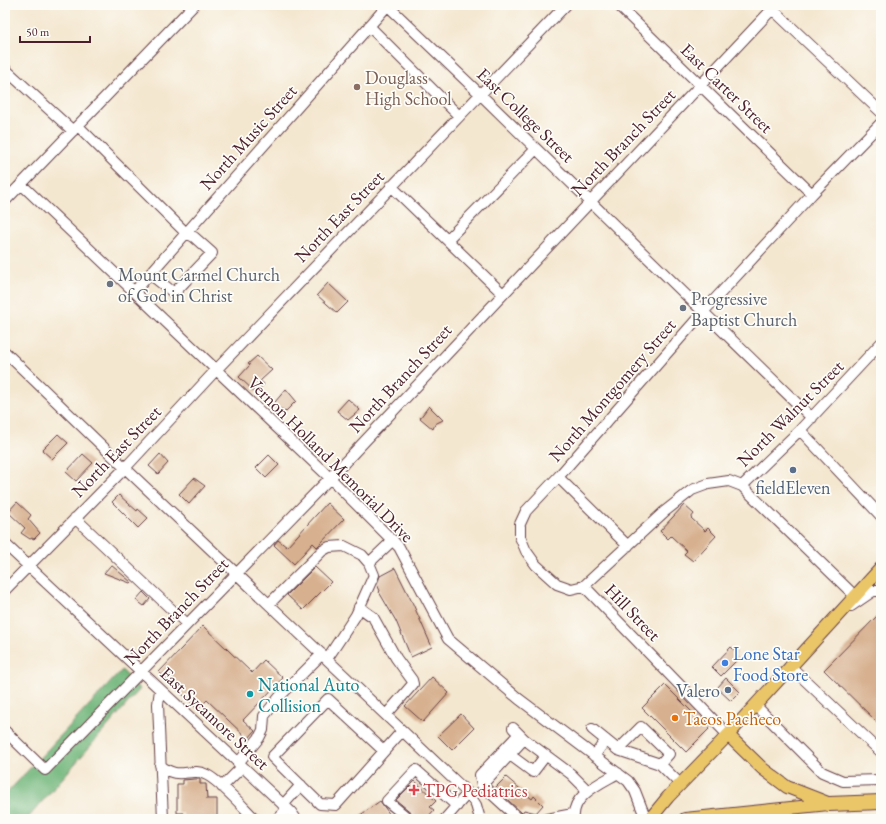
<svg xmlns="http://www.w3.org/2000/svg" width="886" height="824" viewBox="0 0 886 824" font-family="'EB Garamond',serif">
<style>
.forest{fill:#71b67a;stroke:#5e6a52}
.building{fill:#d7b08f}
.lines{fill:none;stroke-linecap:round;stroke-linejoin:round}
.minor-casing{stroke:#643d44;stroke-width:12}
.major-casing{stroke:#643d44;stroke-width:14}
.highway-casing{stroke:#643d44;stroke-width:16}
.minor{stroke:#fff;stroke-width:10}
.major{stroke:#eac669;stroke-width:12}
.highway{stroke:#eac669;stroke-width:14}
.education-dot{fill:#8d6e63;stroke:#fdfcf7;stroke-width:1.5}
.worship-dot{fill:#6b7280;stroke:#fdfcf7;stroke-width:1.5}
.service-dot{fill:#5c6f8a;stroke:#fdfcf7;stroke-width:1.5}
.shop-dot{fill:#3f7fe0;stroke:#fdfcf7;stroke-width:1.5}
.culture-dot{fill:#0f9aa8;stroke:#fdfcf7;stroke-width:1.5}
.food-dot{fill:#e8710a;stroke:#fdfcf7;stroke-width:1.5}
.health-dot{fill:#e0444e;stroke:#fdfcf7;stroke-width:1.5}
.labels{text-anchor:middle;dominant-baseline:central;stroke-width:3.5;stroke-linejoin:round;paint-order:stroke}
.education-label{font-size:18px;fill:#785e54;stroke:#fdfcf7;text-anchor:start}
.street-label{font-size:18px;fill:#4a1f2b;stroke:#fdfcf7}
.worship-label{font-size:18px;fill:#5b616d;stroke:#fdfcf7;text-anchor:start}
.service-label{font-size:18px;fill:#4e5e75;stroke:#fdfcf7}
.shop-label{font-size:18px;fill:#366cbe;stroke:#fdfcf7;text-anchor:start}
.culture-label{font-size:18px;fill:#0d838f;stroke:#fdfcf7;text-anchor:start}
.food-label{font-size:18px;fill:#c56008;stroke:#fdfcf7;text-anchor:start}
.health-label{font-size:18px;fill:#be3a42;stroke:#fdfcf7;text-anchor:start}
</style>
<rect width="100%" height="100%" fill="#fdfcf7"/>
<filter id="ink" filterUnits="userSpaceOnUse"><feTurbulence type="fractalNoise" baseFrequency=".025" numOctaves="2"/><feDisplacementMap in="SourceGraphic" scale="8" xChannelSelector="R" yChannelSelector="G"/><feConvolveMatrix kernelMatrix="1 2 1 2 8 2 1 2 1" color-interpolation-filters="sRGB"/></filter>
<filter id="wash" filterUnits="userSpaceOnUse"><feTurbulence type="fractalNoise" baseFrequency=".012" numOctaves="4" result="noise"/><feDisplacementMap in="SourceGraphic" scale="16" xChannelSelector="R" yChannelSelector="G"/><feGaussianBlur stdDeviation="0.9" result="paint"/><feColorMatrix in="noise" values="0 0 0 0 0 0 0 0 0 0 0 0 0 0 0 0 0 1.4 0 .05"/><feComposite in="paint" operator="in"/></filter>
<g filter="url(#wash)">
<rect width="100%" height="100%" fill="#f4e7d0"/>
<path class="forest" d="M122,670L140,689L27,819H5V795Z"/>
<g id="blocks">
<path class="building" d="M328,283L348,302L337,313L317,295Z
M257,356L272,370L260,381L264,384L256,393L239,377L250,365L248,364Z
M286,389L296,401L285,412L281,409L276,412L277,405L275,402Z
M348,399L360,410L348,420L337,411Z
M429,406L443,420L435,424L433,429L420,418Z
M58,434L68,443L52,459L42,450Z
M83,454L93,463L76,481L66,472Z
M160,454L168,463L158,474L149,466Z
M269,455L279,465L266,478L256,468Z
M194,478L205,486L189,504L179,494Z
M119,495L137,511L138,509L148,518L138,528L112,502Z
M17,502L31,515L28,519L40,533L34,539L32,538L30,539L21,533L25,528L8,512Z
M327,503L344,519L319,545L317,547L313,543L294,564L274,545L278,540L287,547Z
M684,505L694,514L691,518L705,531L708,528L716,536L693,561L684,554L687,551L671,536L668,539L660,531Z
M111,565L131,582L130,583L104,573Z
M315,567L331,582L303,610L287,595Z
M395,568L413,604L432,647L411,657L396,621L379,592L380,591L377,584L380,576Z
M143,592L150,599L144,606L136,600Z
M881,612V726L824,670Z
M203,626L252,673L264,660L283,678L243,720L255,731L248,739L207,700L198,709L159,672Z
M731,647L737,653L735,655L738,659L721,676L712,667Z
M432,677L449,693L423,722L405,706Z
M726,678L740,692L731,701L717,688Z
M665,685L709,729L686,752L642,708Z
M461,714L474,728L452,750L438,736Z
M506,777L532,799L534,796L543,805L536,813L524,810L522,813L495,788Z
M195,779H200V784H206L207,799H217V819H183V813H177V784H183V780Z
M415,781L436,801L430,807L434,810L426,819L422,816L419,819H415L413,814L396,800Z
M380,801L390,815L384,819H355Z"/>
</g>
</g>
<g filter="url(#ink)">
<use href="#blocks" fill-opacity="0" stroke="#643d44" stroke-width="1"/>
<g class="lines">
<g class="minor-casing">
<path id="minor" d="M387,5L480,94L812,418
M618,5L812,194
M768,5L881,112
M369,26L459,116
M5,69L73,131
M78,126L186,233L194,237L212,253L174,293L150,274
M21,184L330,478L399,547L448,639L519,699L628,781L635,791L646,819
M391,186L503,294
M5,201L194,5
M447,240L536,149
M134,292L388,5
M5,352L125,468L468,793L476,805L480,819
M800,430L881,516
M558,477L628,546
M742,486L855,596
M75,518L187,624
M5,544L291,812L296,819
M369,563L393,540
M584,586L664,512L692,490L708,484L729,481L742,486L800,430L881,343
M5,590L125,468L216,370L566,5
M269,604L322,551L329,547L344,546L362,555L369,563L374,575L356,615L327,659
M851,606L873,591H881
M359,607L373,617L396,658L412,680L413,684L386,715
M790,666L881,752
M160,690L158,704L163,819
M755,705L822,772L843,781L881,780
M513,728L524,739L482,785L519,819
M592,729L618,750L660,764L680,784
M5,731L45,770L330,478L776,5
M728,735L584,586L571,589L557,584L536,565L526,551L520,537V524L526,511L559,476L704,311L812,194L881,123
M524,739L571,774L588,791
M618,750L641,727L669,754L660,764
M384,751L328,699L272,757L320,804L336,805L402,731
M510,755L533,772L546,755
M594,756L606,740
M238,763L259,738L263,730L264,716L282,694L322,654
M160,765C179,782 190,766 207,775C222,783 243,807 255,819
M482,785L480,775L519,734
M222,787L242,767
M283,805L301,785
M277,819L287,809
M409,819L387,801L416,770L457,806
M445,819L468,793
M547,819L573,814
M574,819C571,795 601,783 618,773"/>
</g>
<g class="major-casing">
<path id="major" d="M728,735L763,769L787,787L828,803
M650,819L668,797L728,735L881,568
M685,819L838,803"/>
</g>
<g class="highway-casing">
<path id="highway" d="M829,804L881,802"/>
</g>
<use href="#minor" class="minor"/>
<use href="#major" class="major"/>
<use href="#highway" class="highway"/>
</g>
</g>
<circle class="education-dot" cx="357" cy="87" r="4"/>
<g class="worship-dot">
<circle cx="110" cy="284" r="4"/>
<circle cx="683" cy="308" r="4"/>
</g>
<g class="service-dot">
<circle cx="793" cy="470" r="4"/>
<circle cx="728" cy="690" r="4"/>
</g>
<circle class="shop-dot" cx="725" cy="663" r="4"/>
<circle class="culture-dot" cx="250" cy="694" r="4"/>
<circle class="food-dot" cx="675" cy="718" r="4"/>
<path class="health-dot" d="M412 784h4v4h4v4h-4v4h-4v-4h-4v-4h4z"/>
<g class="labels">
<g class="education-label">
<text x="365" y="77">Douglass<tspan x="365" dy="21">High School</tspan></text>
</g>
<g class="street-label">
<text transform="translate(727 88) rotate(44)">East Carter Street</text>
<text transform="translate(526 115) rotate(44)">East College Street</text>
<text transform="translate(248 137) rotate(-48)">North Music Street</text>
<text transform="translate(623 142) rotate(-46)">North Branch Street</text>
<text transform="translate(339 216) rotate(-46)">North East Street</text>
<text transform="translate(400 378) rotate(-47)">North Branch Street</text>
<text transform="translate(612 390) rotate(-49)">North Montgomery Street</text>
<text transform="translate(790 413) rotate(-45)">North Walnut Street</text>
<text transform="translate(116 451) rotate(-46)">North East Street</text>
<text transform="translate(331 459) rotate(45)">Vernon Holland Memorial Drive</text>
<text transform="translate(176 611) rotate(-46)">North Branch Street</text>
<text transform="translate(633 612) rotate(46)">Hill Street</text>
<text transform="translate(215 718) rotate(43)">East Sycamore Street</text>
</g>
<g class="worship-label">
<text x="118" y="274">Mount Carmel Church<tspan x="118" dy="21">of God in Christ</tspan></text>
<text x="691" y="298">Progressive<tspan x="691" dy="21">Baptist Church</tspan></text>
</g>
<g class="service-label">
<text x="793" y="487">fieldEleven</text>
<text x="720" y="690" text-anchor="end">Valero</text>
</g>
<g class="shop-label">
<text x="733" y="653">Lone Star<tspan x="733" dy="21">Food Store</tspan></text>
</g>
<g class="culture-label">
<text x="258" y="684">National Auto<tspan x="258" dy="21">Collision</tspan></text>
</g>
<g class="food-label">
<text x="683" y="718">Tacos Pacheco</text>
</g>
<g class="health-label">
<text x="423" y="790">TPG Pediatrics</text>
</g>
</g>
<rect width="886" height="824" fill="none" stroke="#fdfcf7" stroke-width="20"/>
<path d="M20 36v6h70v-6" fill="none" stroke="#4a1f2b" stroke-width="2"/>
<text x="26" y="36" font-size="12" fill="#4a1f2b" stroke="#fdfcf7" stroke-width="3" paint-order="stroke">50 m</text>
</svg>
